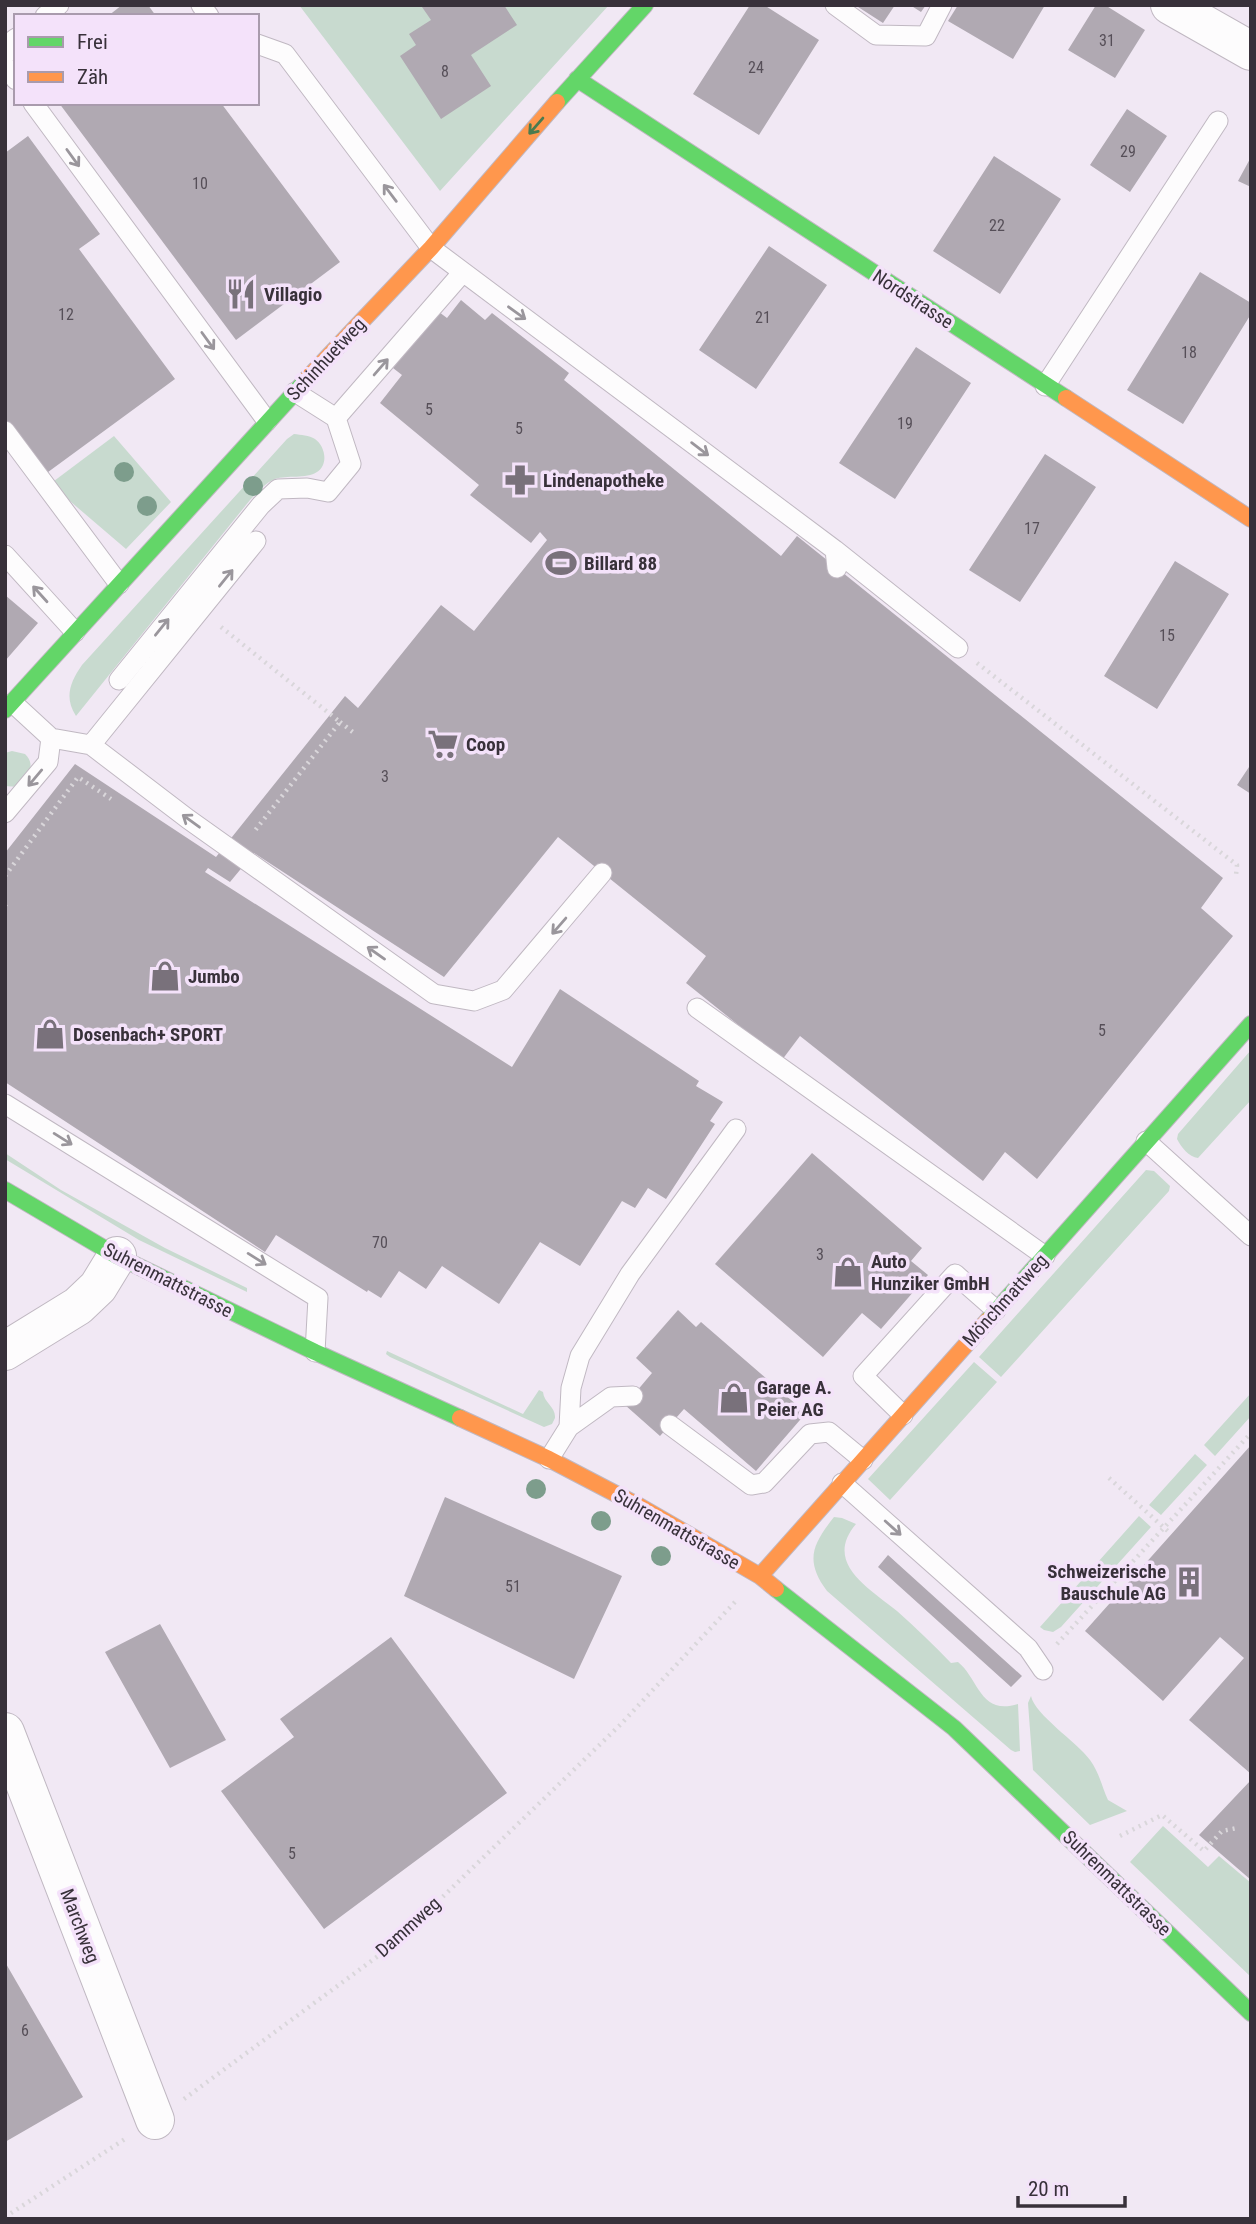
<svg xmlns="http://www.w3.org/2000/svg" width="1256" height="2224" viewBox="0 0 1256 2224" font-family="'Roboto Condensed',sans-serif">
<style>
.green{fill:#c8dacf}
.building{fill:#b0a9b2}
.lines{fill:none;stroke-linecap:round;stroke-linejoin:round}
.lane-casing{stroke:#c0b8c2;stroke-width:21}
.street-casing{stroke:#c0b8c2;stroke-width:40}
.fast-casing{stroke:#c0b8c2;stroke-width:18}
.slow-casing{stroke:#c0b8c2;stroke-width:18}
.path{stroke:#d9d6da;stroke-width:4.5;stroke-dasharray:2 5;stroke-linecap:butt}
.lane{stroke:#fdfcfd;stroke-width:19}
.street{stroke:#fdfcfd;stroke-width:38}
.fast{stroke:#63d668;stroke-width:16}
.slow{stroke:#ff974d;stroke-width:16}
.tree{fill:#7d9d8c}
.oneway{stroke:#4b7b4f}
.oneway2{stroke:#9a969c}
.labels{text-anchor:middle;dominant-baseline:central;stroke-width:7;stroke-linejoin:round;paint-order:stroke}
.number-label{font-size:16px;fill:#564f58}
.poi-label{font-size:19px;font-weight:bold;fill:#38313a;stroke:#f4e2fa;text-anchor:start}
.street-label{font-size:19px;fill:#38313a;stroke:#f4e2fa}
</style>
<rect width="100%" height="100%" fill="#f1e8f4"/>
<path class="green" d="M299,5H609L440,191Z
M294,434C301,435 309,435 315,439C325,446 329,464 317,472C306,479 287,475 275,479C265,483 257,493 250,500L76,716C64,698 70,682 82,665L287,439Z
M114,436L171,502L126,549L50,484Z
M12,751L25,754C37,766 27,776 19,787L5,786V753Z
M1251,1050V1100L1198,1158C1189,1157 1181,1147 1177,1139L1178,1134Z
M5,1153L61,1190L165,1248L247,1288V1292L139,1240L5,1159Z
M1146,1170L1154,1171L1170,1186L1169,1191L1001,1377L979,1357Z
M387,1351L523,1414L539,1390L543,1392C544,1403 556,1407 555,1418L552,1424L544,1427L390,1357L386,1354Z
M974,1362L997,1382L890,1500L868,1479Z
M1251,1393V1416L1215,1456L1204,1445Z
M1195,1454L1207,1465L1161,1515L1149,1505Z
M1139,1516L1151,1527L1061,1627L1053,1632L1044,1630L1040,1627Z
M834,1517L842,1518L856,1524C823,1563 869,1588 897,1611C916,1628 934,1645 951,1663L958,1662C979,1679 980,1716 1018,1704L1020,1751L1015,1752L1011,1750L827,1591C804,1560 813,1544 834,1517Z
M1031,1696C1035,1715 1077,1742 1090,1760C1099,1772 1102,1787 1108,1800L1127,1811L1090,1825L1033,1770L1028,1703Z
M1163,1826L1208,1867L1219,1856L1251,1883V1977L1130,1862Z"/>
<path class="building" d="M122,5H148L156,16H108Z
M425,5H504L517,25L471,55L491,86L441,119L400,56L416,45L409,34L431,20L422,7Z
M750,5H764L819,40L759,135L693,94Z
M855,5H895L883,23Z
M910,5H926L921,12Z
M958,5H1045L1013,59L948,21Z
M1096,5H1105L1145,30L1115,78L1068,50Z
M59,103H221L340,262L236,340Z
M1127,109L1167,136L1130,192L1090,165Z
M28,136L100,234L79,249L175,379L44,475L5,422V153Z
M994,156L1061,199L1000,294L933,251Z
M1251,157V187L1238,181Z
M769,246L827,285L756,389L699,350Z
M1200,272L1251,303V314L1183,424L1127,390Z
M461,300L485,320L492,313L569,373L564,380L781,556L797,536L1223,878L1201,908L1233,936L1037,1179L1005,1152L983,1181L800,1036L782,1060L686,983L706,956L558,837L444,977L254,853L230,882L208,868L205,872L512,1067L560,989L699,1081L696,1086L723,1102L710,1121L715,1124L666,1199L648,1188L635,1208L622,1201L580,1266L540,1242L499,1304L442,1266L426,1289L399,1271L381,1298L368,1290L367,1292L276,1235L265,1252L5,1082V853L75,764L216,857L345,696L358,708L441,605L474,631L547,540L540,532L531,543L470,495L479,485L380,403L402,375L393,368L439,312L447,318Z
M916,347L971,383L895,499L839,463Z
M1045,454L1096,487L1020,602L969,570Z
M1175,561L1229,594L1157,709L1104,676Z
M5,595L38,623L5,661Z
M1251,764V794L1237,785Z
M812,1153L922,1248L911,1261L928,1275L881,1329L862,1313L823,1357L715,1264Z
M678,1310L696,1327L701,1322L806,1413L756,1471L684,1409L660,1436L625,1405L652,1373L636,1358Z
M1251,1445V1774L1189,1720L1244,1658L1220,1637L1163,1701L1085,1631Z
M445,1497L622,1576L574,1679L404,1596Z
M888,1555L1022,1676L1011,1687L878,1567Z
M160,1624L226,1740L170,1768L105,1652Z
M391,1637L507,1793L324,1929L221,1791L294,1737L280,1719Z
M1251,1780V1880L1199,1835Z
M5,1962L83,2097L5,2142Z"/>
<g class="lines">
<g class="lane-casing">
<path id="lane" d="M201,5L209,16
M835,5L876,35L926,36L942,5
M45,16L59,5
M257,44L285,54L431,248L835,550L837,568
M5,55L7,45L16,38
M5,66L16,80
M33,103L267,421
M1045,386L1218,121
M336,418L463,272
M5,431L119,584
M835,550L958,648
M5,555L75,632
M119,680L261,505L278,489L307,488L328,492L351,464L336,418L295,392
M13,703L51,738L91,745L188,819L434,994L474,1001L503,990L602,873
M91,745L256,541
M5,813L48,762L51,738
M697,1008L1045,1256
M5,1104L318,1298L315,1352
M1146,1141L1251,1236
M903,1415L863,1376L955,1274L996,1310
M670,1425L751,1485L764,1483L810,1434L829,1432L863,1460
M569,1427L611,1397L633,1396
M549,1459L569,1427L571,1388L580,1356L630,1274L736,1129
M842,1483L1028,1648L1043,1670"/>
</g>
<g class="street-casing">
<path id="street" d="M1170,5L1251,51
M5,1351L78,1306L98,1287L117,1256
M5,1732L155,2120"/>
</g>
<g class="fast-casing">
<path id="fast" d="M577,79L1066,398
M557,102L645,5
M5,710L307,379
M5,1190L117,1256L315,1352L460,1418
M988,1320L1251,1024
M776,1589L954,1728L1251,2013"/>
</g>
<g class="slow-casing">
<path id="slow" d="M307,379L431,248L557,102
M1066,398L1251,519
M460,1418L549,1459L639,1506L760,1576L776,1589
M760,1576L988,1320"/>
</g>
<path class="path" d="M221,627L340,722L253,833
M977,663L1237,865L1236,875
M340,722L354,733
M5,876L78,777L111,799
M5,906L8,908
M1109,1478L1171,1534
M1057,1644L1251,1433
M1120,1836L1162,1815L1204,1851L1222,1831L1237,1828
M184,2099L393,1945L621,1724L735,1602
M5,2217L125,2139"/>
<use href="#lane" class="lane"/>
<use href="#street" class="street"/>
<use href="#fast" class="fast"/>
<use href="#slow" class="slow"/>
</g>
<g class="tree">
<circle cx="124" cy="472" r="10"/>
<circle cx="253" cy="486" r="10"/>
<circle cx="147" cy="506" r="10"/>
<circle cx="536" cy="1489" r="10"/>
<circle cx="601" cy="1521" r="10"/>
<circle cx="661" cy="1556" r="10"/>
</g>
<defs><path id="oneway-shaft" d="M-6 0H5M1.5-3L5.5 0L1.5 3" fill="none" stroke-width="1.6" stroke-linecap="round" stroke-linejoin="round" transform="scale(1.75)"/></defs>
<use class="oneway" href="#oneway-shaft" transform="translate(536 126) rotate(131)"/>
<g class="oneway2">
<use href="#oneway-shaft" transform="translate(73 158) rotate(54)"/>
<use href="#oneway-shaft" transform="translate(390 193) rotate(-127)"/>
<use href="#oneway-shaft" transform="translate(517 313) rotate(36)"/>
<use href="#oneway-shaft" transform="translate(208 341) rotate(54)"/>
<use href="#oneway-shaft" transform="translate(381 367) rotate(-49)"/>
<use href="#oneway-shaft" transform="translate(700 449) rotate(37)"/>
<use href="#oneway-shaft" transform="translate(226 578) rotate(-51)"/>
<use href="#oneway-shaft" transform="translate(40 594) rotate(-132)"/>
<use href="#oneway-shaft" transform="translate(162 627) rotate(-51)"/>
<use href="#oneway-shaft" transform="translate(35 778) rotate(130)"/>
<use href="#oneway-shaft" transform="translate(191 821) rotate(-144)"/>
<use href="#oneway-shaft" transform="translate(559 926) rotate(131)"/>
<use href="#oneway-shaft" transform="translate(376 953) rotate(-145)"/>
<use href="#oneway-shaft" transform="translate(63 1139) rotate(32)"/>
<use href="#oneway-shaft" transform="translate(257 1259) rotate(32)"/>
<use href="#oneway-shaft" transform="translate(893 1528) rotate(42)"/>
</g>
<defs>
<g id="restaurant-bare" transform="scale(2.415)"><path d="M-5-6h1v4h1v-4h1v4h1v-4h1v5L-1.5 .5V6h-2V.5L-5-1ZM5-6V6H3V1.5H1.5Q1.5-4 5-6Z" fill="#79717b" stroke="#f4e2fa" stroke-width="2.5" paint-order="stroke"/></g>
<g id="pharmacy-bare" transform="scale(2.415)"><path d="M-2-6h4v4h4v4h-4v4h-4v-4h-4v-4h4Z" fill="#79717b" stroke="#f4e2fa" stroke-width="2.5" paint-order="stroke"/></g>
<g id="stadium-bare" transform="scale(2.415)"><path d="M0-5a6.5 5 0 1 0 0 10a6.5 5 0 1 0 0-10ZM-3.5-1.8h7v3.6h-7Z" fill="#79717b" stroke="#f4e2fa" stroke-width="2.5" paint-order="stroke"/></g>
<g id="supermarket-bare" transform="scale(2.415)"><path d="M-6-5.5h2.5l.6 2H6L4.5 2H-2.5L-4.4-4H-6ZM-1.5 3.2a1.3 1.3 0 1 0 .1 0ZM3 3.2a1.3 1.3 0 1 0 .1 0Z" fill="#79717b" stroke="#f4e2fa" stroke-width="2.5" paint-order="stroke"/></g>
<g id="shop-bare" transform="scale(2.415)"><path d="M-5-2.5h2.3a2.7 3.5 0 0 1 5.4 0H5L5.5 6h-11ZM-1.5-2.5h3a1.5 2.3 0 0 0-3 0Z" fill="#79717b" stroke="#f4e2fa" stroke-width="2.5" paint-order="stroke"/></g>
<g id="building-bare" transform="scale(2.415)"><path d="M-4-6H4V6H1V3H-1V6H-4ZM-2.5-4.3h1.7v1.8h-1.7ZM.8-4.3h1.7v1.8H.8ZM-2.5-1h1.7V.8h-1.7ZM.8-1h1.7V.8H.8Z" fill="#79717b" stroke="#f4e2fa" stroke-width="2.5" paint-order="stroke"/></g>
</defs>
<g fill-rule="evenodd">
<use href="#restaurant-bare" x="241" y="294"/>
<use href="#pharmacy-bare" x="520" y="480"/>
<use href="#stadium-bare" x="561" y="563"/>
<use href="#supermarket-bare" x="443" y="744"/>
<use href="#shop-bare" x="165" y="976"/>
<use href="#shop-bare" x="50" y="1034"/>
<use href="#shop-bare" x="848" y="1272"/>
<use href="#shop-bare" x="734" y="1398"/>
<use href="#building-bare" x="1189" y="1582"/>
</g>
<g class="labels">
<g class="number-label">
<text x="1107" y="40">31</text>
<text x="756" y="67">24</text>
<text x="445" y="71">8</text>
<text x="1128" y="151">29</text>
<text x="200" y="183">10</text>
<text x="997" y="225">22</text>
<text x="66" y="314">12</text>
<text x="763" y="317">21</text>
<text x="1189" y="352">18</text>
<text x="429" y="409">5</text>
<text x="905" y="423">19</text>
<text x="519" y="428">5</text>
<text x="1032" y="528">17</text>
<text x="1167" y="635">15</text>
<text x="385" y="776">3</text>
<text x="1102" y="1030">5</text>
<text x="380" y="1242">70</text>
<text x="820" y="1254">3</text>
<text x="513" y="1586">51</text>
<text x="292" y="1853">5</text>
<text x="25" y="2030">6</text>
</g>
<g class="poi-label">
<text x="264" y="294">Villagio</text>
<text x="543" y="480">Lindenapotheke</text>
<text x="584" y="563">Billard 88</text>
<text x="466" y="744">Coop</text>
<text x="188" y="976">Jumbo</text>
<text x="73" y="1034">Dosenbach+ SPORT</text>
<text x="871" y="1261">Auto<tspan x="871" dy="22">Hunziker GmbH</tspan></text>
<text x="757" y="1387">Garage A.<tspan x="757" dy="22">Peier AG</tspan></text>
<text x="1166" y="1571" text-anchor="end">Schweizerische<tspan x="1166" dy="22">Bauschule AG</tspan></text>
</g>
<g class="street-label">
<text transform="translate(913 299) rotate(33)">Nordstrasse</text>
<text transform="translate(326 359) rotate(-47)">Schinhuetweg</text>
<text transform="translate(168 1280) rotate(27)">Suhrenmattstrasse</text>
<text transform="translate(1005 1300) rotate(-48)">Mönchmattweg</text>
<text transform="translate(677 1529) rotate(30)">Suhrenmattstrasse</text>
<text transform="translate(1117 1883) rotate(44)">Suhrenmattstrasse</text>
<text transform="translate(80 1926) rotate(69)">Marchweg</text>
<text transform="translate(408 1927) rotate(-42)">Dammweg</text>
</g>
</g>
<rect width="1256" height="2224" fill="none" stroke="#38313a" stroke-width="14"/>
<rect x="14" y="14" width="245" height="91" fill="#f4e2fa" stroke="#a99bad" stroke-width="2"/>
<rect x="28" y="37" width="35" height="10" fill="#63d668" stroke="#a99bad" stroke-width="2"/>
<text x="77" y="49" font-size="21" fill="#38313a">Frei</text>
<rect x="28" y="72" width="35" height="10" fill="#ff974d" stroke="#a99bad" stroke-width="2"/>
<text x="77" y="84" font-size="21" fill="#38313a">Zäh</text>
<path d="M1018 2196v10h107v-10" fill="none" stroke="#38313a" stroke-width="3.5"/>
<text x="1028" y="2196" font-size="21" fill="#38313a" stroke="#f4e2fa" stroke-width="5" paint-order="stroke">20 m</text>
</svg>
